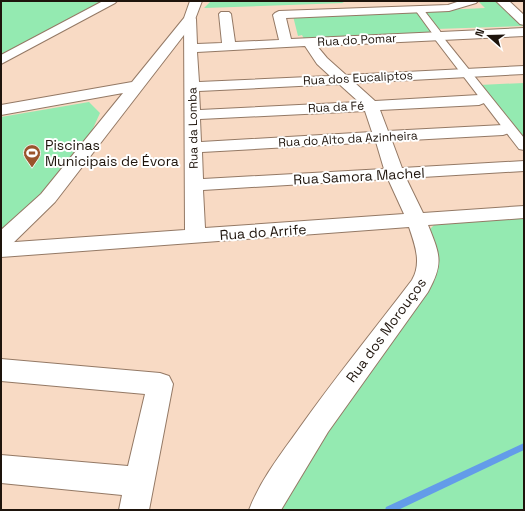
<svg xmlns="http://www.w3.org/2000/svg" width="525" height="511" viewBox="0 0 525 511" font-family="'Space Grotesk',sans-serif">
<style>
.green{fill:#94eab1}
.lines{fill:none;stroke-linecap:round;stroke-linejoin:round}
.stream{fill:#639ce9;fill-rule:evenodd}
.pedestrian-casing{stroke:#947965;stroke-width:2}
.minor-casing{stroke:#947965;stroke-width:2}
.tertiary-casing{stroke:#947965;stroke-width:2}
.pedestrian{fill:#fff;fill-rule:evenodd}
.minor{fill:#fff;fill-rule:evenodd}
.tertiary{fill:#fff;fill-rule:evenodd}
.labels{text-anchor:middle;dominant-baseline:central;stroke-width:4;stroke-linejoin:round;paint-order:stroke}
.far-street-label{font-size:12px;fill:#1e140c;stroke:#fff}
.poi-label{font-size:14px;fill:#1e140c;stroke:#fff;text-anchor:start}
.street-label{font-size:14px;fill:#1e140c;stroke:#fff}
</style>
<rect width="100%" height="100%" fill="#f8dac4"/>
<path class="green" d="M1,1H104L1,55Z
M211,1H340L344,3L204,8Z
M495,1L523,26L436,29L422,11L485,8L479,2Z
M418,11L434,33L304,39L302,35L298,36L293,16Z
M524,83V140L479,85Z
M89,102L100,113L90,135L35,200L1,230V117Z
M524,218V510H276L300,466L429,285V230L435,224Z"/>
<g class="lines">
<path class="stream" d="M524,443V450L398,510H385L386,507Z"/>
<g class="pedestrian-casing">
<path id="pedestrian" d="M420,8L423,9L440,31L442,36L524,138V150L519,149L434,38L432,33L416,11Z"/>
</g>
<g class="minor-casing">
<path id="minor" d="M103,1H117L115,3L1,64V55Z
M460,1H478L476,3L449,11L286,18L291,39L524,28V36L317,46L327,58L346,75L524,66V74L355,83L375,101L479,95L484,97L487,100L484,103L479,105L380,110L388,131L503,125L509,127L511,130L509,133L503,135L392,141L402,168L524,161V171L406,178L423,213L524,206V218L428,225C440,255 444,263 428,292L328,432L281,510H249C260,481 280,455 298,430C334,379 374,330 412,280C422,263 415,245 409,227L1,257V243L185,230L184,19L186,16H194L196,19L197,44L222,43L219,14L221,12H229L231,14L235,42L279,40L273,15L275,13L279,11L448,5ZM305,46L317,64L330,76L199,82L197,52ZM339,84L359,102L200,110L199,91ZM365,111L372,132L201,142L200,119ZM376,142L384,169L203,179L202,152ZM388,179L404,214L205,228L203,190Z
M496,1H509L524,15V25L520,24Z
M1,359L160,373L169,376L173,384L149,510H119L122,495L1,483V455L128,466L145,394L1,381Z"/>
</g>
<g class="tertiary-casing">
<path id="tertiary" d="M190,1H202L194,22L55,202L9,247L1,249V230L41,194L123,93L1,115V105L132,82L184,18Z"/>
</g>
<use href="#pedestrian" class="pedestrian"/>
<use href="#minor" class="minor"/>
<use href="#tertiary" class="tertiary"/>
</g>
<defs>
<g id="stadium-pin" transform="scale(0.9)"><path d="M0 17L-7.5 6A9.5 9.5 0 1 1 7.5 6Z" fill="#9a542c" stroke="#fff"/><path d="M0-5a6.5 5 0 1 0 0 10a6.5 5 0 1 0 0-10ZM-3.5-1.8h7v3.6h-7Z" fill="#fff"/></g>
</defs>
<g fill-rule="evenodd">
<use href="#stadium-pin" x="32" y="153"/>
</g>
<g class="labels">
<g class="far-street-label">
<text transform="translate(357 40) rotate(-3)">Rua do Pomar</text>
<text transform="translate(358 78) rotate(-3)">Rua dos Eucaliptos</text>
<text transform="translate(336 107) rotate(-3)">Rua da Fé</text>
<text transform="translate(193 128) rotate(-91)">Rua da Lomba</text>
<text transform="translate(348 139) rotate(-3)">Rua do Alto da Azinheira</text>
</g>
<g class="poi-label">
<text x="45" y="145">Piscinas<tspan x="45" dy="16">Municipais de Évora</tspan></text>
</g>
<g class="street-label">
<text transform="translate(359 176) rotate(-3)">Rua Samora Machel</text>
<text transform="translate(263 232) rotate(-4)">Rua do Arrife</text>
<text transform="translate(386 330) rotate(-54)">Rua dos Morouços</text>
</g>
</g>
<rect width="525" height="511" fill="none" stroke="#1e140c" stroke-width="4"/>
<g transform="translate(489 36) rotate(290)" stroke="#ffffff" stroke-width="3" paint-order="stroke">
<path d="M0-3L7 15L0 10L-7 15Z" fill="#1e140c"/>
<text y="-6" font-size="11" font-weight="bold" text-anchor="middle" fill="#1e140c">N</text>
</g>
</svg>
